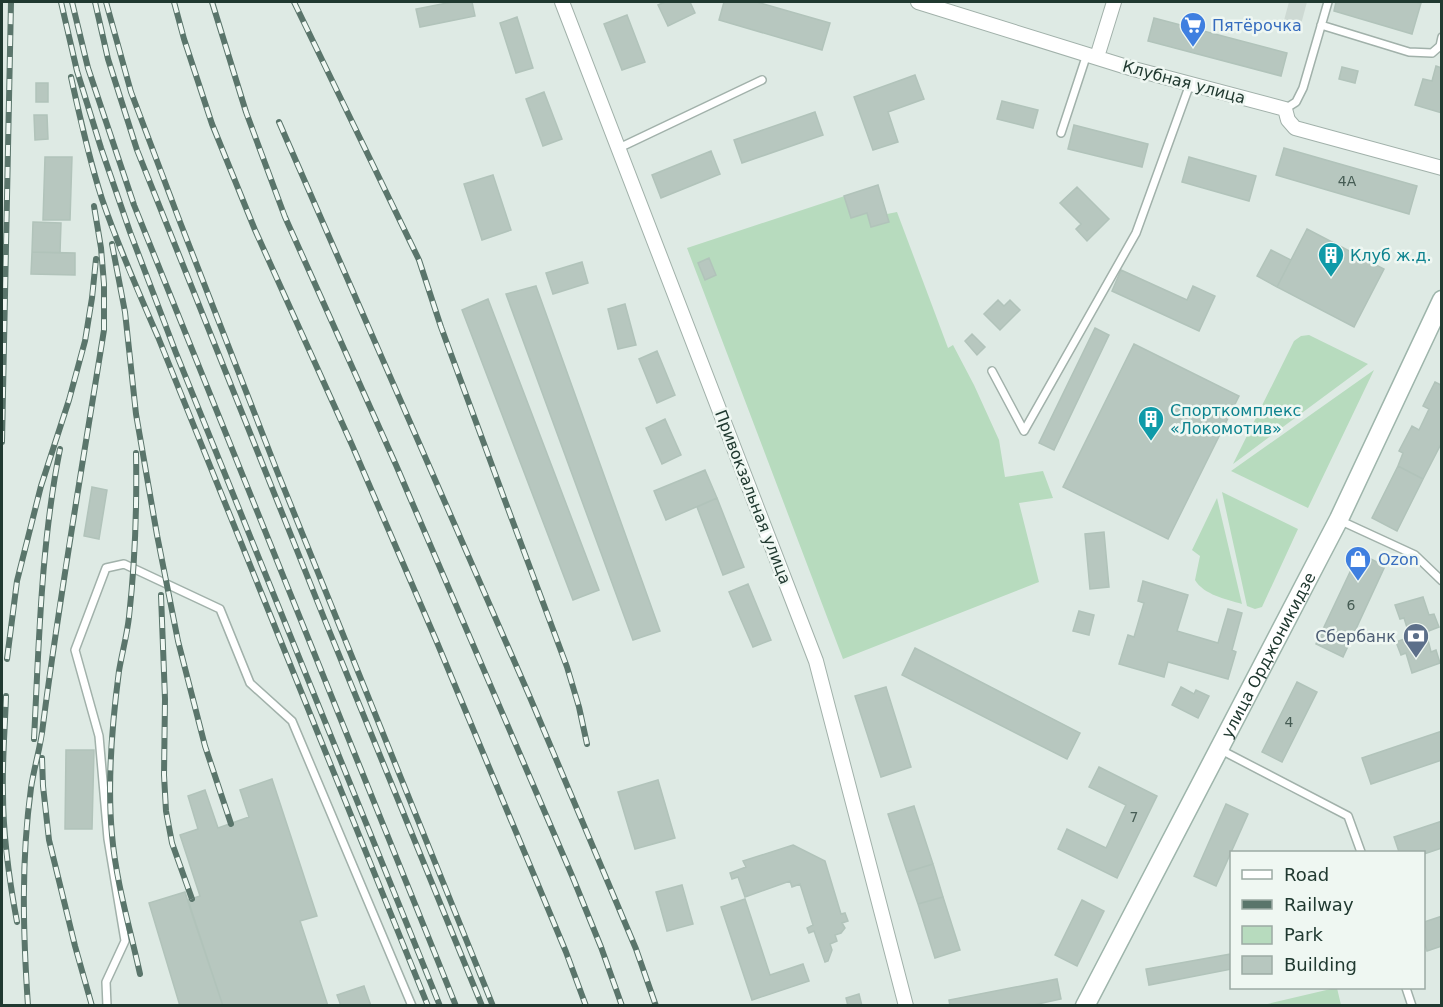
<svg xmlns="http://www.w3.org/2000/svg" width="1443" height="1007" viewBox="0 0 1443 1007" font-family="'DejaVu Sans',sans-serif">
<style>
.built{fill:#cdd9d3}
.green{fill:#b7dbbe}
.building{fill:#b7c7bf;stroke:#b1c3ba;stroke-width:1.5}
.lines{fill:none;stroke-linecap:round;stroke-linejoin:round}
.lane-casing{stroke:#a1b1aa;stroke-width:10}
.street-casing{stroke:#a1b1aa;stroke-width:16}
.secondary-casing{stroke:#9eb5ab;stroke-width:21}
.lane{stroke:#fff;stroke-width:7}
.street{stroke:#fff;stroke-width:14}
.secondary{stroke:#fff;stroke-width:18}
.rail-casing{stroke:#5a756b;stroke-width:6}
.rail{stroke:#eff7f2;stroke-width:4;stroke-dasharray:11;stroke-linecap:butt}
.labels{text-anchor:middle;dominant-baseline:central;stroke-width:5;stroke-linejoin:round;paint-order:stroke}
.number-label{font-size:14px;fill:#465c54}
.shop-label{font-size:16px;fill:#366cbe;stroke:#eff7f2;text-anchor:start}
.street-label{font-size:16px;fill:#203930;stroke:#eff7f2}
.culture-label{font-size:16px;fill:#0d838f;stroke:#eff7f2;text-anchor:start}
.service-label{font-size:16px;fill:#4e5e75;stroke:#eff7f2;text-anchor:end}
</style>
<rect width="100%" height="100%" fill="#deeae4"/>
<path class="built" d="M1289,2H1307L1300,28L1283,24Z"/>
<path class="green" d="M878,185L887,214L897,212L948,348L953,345L974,385L999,440L1005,477L1043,471L1053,498L1019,503L1039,582L843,659L687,248Z
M1309,335L1368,364L1233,464L1294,341L1301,336Z
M1374,370L1308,508L1231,471Z
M1222,492L1298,529L1262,607L1255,609L1247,606Z
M1217,498L1242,604C1226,599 1204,595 1195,580L1200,556L1192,550Z
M1335,988H1337L1341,1005H1263Z"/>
<path class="building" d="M452,2H472L475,16L420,27L416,9Z
M665,2H690L695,13L668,26L658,5Z
M724,2H757L830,23L822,50L719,20Z
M1336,2H1415L1421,3L1412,34L1334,11Z
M627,15L645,62L622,70L604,24Z
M517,17L533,68L516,73L500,23Z
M1154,18L1287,53L1281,76L1148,41Z
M1436,66L1442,68V113L1415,105L1423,79L1432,81Z
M1342,67L1358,71L1355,83L1339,79Z
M915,75L924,99L888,112L898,142L873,150L854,97Z
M36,83H48V102H36Z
M544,92L562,139L543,146L526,99Z
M1002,101L1038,110L1033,128L997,119Z
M815,112L823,135L742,163L734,140Z
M34,115H47L48,139L35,140Z
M1074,125L1148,144L1142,167L1068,149Z
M1284,148L1417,186L1409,214L1276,175Z
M711,151L720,174L661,198L652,175Z
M45,157H72L70,220H43Z
M1189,157L1256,176L1249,201L1182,182Z
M493,175L511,230L482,240L464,184Z
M878,185L889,222L871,227L867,213L851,218L844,196Z
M1077,187L1109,219L1087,241L1076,229L1081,224L1060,203Z
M33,222L61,223L60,253L32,252Z
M1307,229L1384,269L1354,327L1277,287Z
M1271,250L1291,260L1277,287L1257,276Z
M32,252L75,253V275L31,274Z
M709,258L716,275L705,280L698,263Z
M582,262L588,283L553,294L546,273Z
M1121,270L1187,300L1193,286L1215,296L1199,331L1112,291Z
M536,286L660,631L633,640L506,294Z
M488,299L599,590L573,600L462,310Z
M998,300L1004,306L1010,300L1020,310L1000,330L984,314Z
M625,304L636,345L618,349L608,309Z
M1095,328L1109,335L1054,450L1039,443Z
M972,334L985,347L977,355L965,341Z
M1134,344L1239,396L1168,539L1063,487Z
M657,351L675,395L657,403L639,359Z
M1435,382L1441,385L1442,384V442L1423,479L1398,466L1403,453L1399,451L1412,426L1419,430L1429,409L1423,406Z
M665,419L681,455L662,464L646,428Z
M1398,466L1423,479L1397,531L1372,518Z
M705,470L717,498L666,520L654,491Z
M92,487L107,490L99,539L84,536Z
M717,498L744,567L723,575L697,507Z
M1104,532L1109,587L1090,589L1085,534Z
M1359,553L1385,566L1343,657L1316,644Z
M1143,581L1188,595L1177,631L1218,643L1228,609L1242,613L1232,650L1236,652L1228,679L1168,662L1164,677L1119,664L1128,635L1134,637L1144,603L1138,601Z
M748,584L771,640L753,647L729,592Z
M1423,597L1429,615L1434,614L1439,627L1426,632L1431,652L1436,650L1440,663L1412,673L1406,653L1401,655L1396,642L1410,637L1404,618L1400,619L1395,605Z
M1079,611L1094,615L1089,635L1073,631Z
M915,648L1080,733L1067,759L902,675Z
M1297,682L1317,692L1282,762L1262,752Z
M886,687L911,767L881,777L855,696Z
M1181,687L1194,694L1196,690L1209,696L1198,718L1172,705Z
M1442,731V760L1371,784L1362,758Z
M66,750H94L92,829H65Z
M1099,767L1157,796L1117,878L1058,849L1067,829L1106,848L1126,805L1089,787Z
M272,779L317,916L300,921L328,1006H223L188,900L200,896L180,835L198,829L188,796L205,790L218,828L249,817L240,790Z
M658,780L675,838L635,849L618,792Z
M1226,804L1248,814L1216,886L1194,876Z
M914,806L933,864L907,872L888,814Z
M1442,821V848L1424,854V852H1399L1394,837Z
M793,845L825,861L841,914L845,913L848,921L842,923L845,928L841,933L835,935L837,941L830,944L832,950L828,961L825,962L814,931L809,933L807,928L813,925L800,884L792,887L790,881L745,897L738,877L732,879L730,873L746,867L743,861Z
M933,864L943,897L918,904L907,872Z
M682,885L693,924L667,931L656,892Z
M185,892L191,911L223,1006H180L149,903Z
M943,897L960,950L935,958L918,904Z
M745,899L770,975L803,964L809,981L752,1000L721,907Z
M1082,900L1104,911L1077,966L1055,955Z
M1442,916V946L1427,951L1424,941V922Z
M1231,954L1232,969L1149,985L1146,969Z
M1057,979L1061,999L1029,1006H950L949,1000Z
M364,986L371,1006H341L337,995Z
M859,994L862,1006H848L846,998Z"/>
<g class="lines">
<g class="lane-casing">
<path id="lane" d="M1321,25L1409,52L1432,53L1440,46L1442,37
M1285,109L1296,102L1303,88L1328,2
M1061,133L1087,54
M619,148L762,80
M992,371L1024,431L1136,233L1190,84
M1339,520L1415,555L1442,581
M1221,750L1348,816L1361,852
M1406,988L1412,1006
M107,1006L106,982L125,941L108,839L99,736L75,650L106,568L124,564L220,609L250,683L292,721L412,1006"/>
</g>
<g class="street-casing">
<path id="street" d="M562,2L816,661L906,1006
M918,2L1130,68L1285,109L1288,120L1295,128L1442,168
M1097,57L1114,2"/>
</g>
<g class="secondary-casing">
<g id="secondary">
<path id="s1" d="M1085,1006L1339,519L1442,300"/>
</g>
</g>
<use href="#lane" class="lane"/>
<use href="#street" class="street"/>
<use href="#secondary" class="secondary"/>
<g class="rail-casing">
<path id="rail" d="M61,2L77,71L101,148L130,232L176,353L440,1006
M72,2L88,68L134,205L456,1006
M95,2L108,59L137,150L326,623L482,1006
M106,2L131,92L180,222L277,471L493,1006
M174,2L184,39L212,124L255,230L352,445L436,640L566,952L586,1006
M212,2L246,112L285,217L396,465L573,878L601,947L622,1006
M294,2L419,260L441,327L504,498L567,667L579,707L587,744
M71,77C80,118 89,159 102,199C118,246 138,291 158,337L428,1006
M279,122L529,695L636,949L656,1006
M112,244L125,312L136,414L157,535L178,641L205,746L231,824
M2,442L11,2
M136,453C137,507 135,563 129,617C127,635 122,653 119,671C112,724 107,781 112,835C116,882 130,928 140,974
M161,595L165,699L164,775L166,811L172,843L192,899
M7,659L17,581L41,486L69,400L85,341L92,298L96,259
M6,696C5,728 2,761 3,793C3,836 9,879 17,922
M34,739C39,642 41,544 60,449
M42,758L43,786L49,840L75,946L92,1006
M28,1006C23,932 21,861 31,788C34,767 41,746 43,725C60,593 83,462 104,330V284L101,248L94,206"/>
</g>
<use href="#rail" class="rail"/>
</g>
<defs>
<g id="supermarket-pin" transform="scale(1.35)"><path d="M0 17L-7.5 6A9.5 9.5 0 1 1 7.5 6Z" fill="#3f7fe0" stroke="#eff7f2"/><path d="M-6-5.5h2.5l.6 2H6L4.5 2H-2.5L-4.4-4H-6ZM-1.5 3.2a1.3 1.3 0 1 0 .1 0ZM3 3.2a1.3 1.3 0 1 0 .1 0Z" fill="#fff"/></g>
<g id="building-pin" transform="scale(1.35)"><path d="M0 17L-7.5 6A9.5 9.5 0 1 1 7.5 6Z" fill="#0f9aa8" stroke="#eff7f2"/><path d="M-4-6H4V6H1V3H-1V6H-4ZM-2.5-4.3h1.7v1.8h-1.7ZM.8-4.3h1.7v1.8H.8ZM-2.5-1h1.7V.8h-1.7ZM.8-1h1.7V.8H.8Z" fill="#fff"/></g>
<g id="shop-pin" transform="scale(1.35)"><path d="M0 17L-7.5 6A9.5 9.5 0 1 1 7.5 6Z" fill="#3f7fe0" stroke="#eff7f2"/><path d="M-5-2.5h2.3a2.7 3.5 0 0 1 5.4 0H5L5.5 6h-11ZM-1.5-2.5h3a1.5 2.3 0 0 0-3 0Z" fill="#fff"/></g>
<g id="bank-pin" transform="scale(1.35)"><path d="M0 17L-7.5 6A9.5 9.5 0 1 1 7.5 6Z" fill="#5c6f8a" stroke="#eff7f2"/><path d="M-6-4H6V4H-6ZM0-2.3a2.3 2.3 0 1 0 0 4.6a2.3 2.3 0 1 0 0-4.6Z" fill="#fff"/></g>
</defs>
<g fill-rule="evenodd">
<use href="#supermarket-pin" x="1193" y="25"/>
<use href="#building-pin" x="1331" y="255"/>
<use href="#building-pin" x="1151" y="419"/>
<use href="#shop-pin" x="1358" y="559"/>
<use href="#bank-pin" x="1416" y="636"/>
</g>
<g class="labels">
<g class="number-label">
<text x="1347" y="181">4А</text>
<text x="1351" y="605">6</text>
<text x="1289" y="722">4</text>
<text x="1134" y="817">7</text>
</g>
<g class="shop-label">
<text x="1212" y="25">Пятёрочка</text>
<text x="1378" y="559">Ozon</text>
</g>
<g class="street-label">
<text transform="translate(1184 82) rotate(15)">Клубная улица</text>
<text transform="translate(753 497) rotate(69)">Привокзальная улица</text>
<text stroke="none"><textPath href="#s1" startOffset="396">улица Орджоникидзе</textPath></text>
</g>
<g class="culture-label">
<text x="1350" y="255">Клуб ж.д.</text>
<text x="1170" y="410">Спорткомплекс<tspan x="1170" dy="18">«Локомотив»</tspan></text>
</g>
<g class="service-label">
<text x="1396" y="636">Сбербанк</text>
</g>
</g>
<rect width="1443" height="1007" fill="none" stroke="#203930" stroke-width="6"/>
<rect x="1230" y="851" width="195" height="138" fill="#eff7f2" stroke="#9caba4" stroke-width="1.5"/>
<rect x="1242" y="870" width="30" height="9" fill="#ffffff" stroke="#9caba4" stroke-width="1.5"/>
<text x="1284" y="881" font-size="18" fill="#203930">Road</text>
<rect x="1242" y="900" width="30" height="9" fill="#5a756b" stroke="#9caba4" stroke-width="1.5"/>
<text x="1284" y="911" font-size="18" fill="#203930">Railway</text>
<rect x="1242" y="926" width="30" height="18" fill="#b7dbbe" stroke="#9caba4" stroke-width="1.5"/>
<text x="1284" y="941" font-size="18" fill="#203930">Park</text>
<rect x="1242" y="956" width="30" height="18" fill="#b7c7bf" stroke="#9caba4" stroke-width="1.5"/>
<text x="1284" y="971" font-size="18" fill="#203930">Building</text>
</svg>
